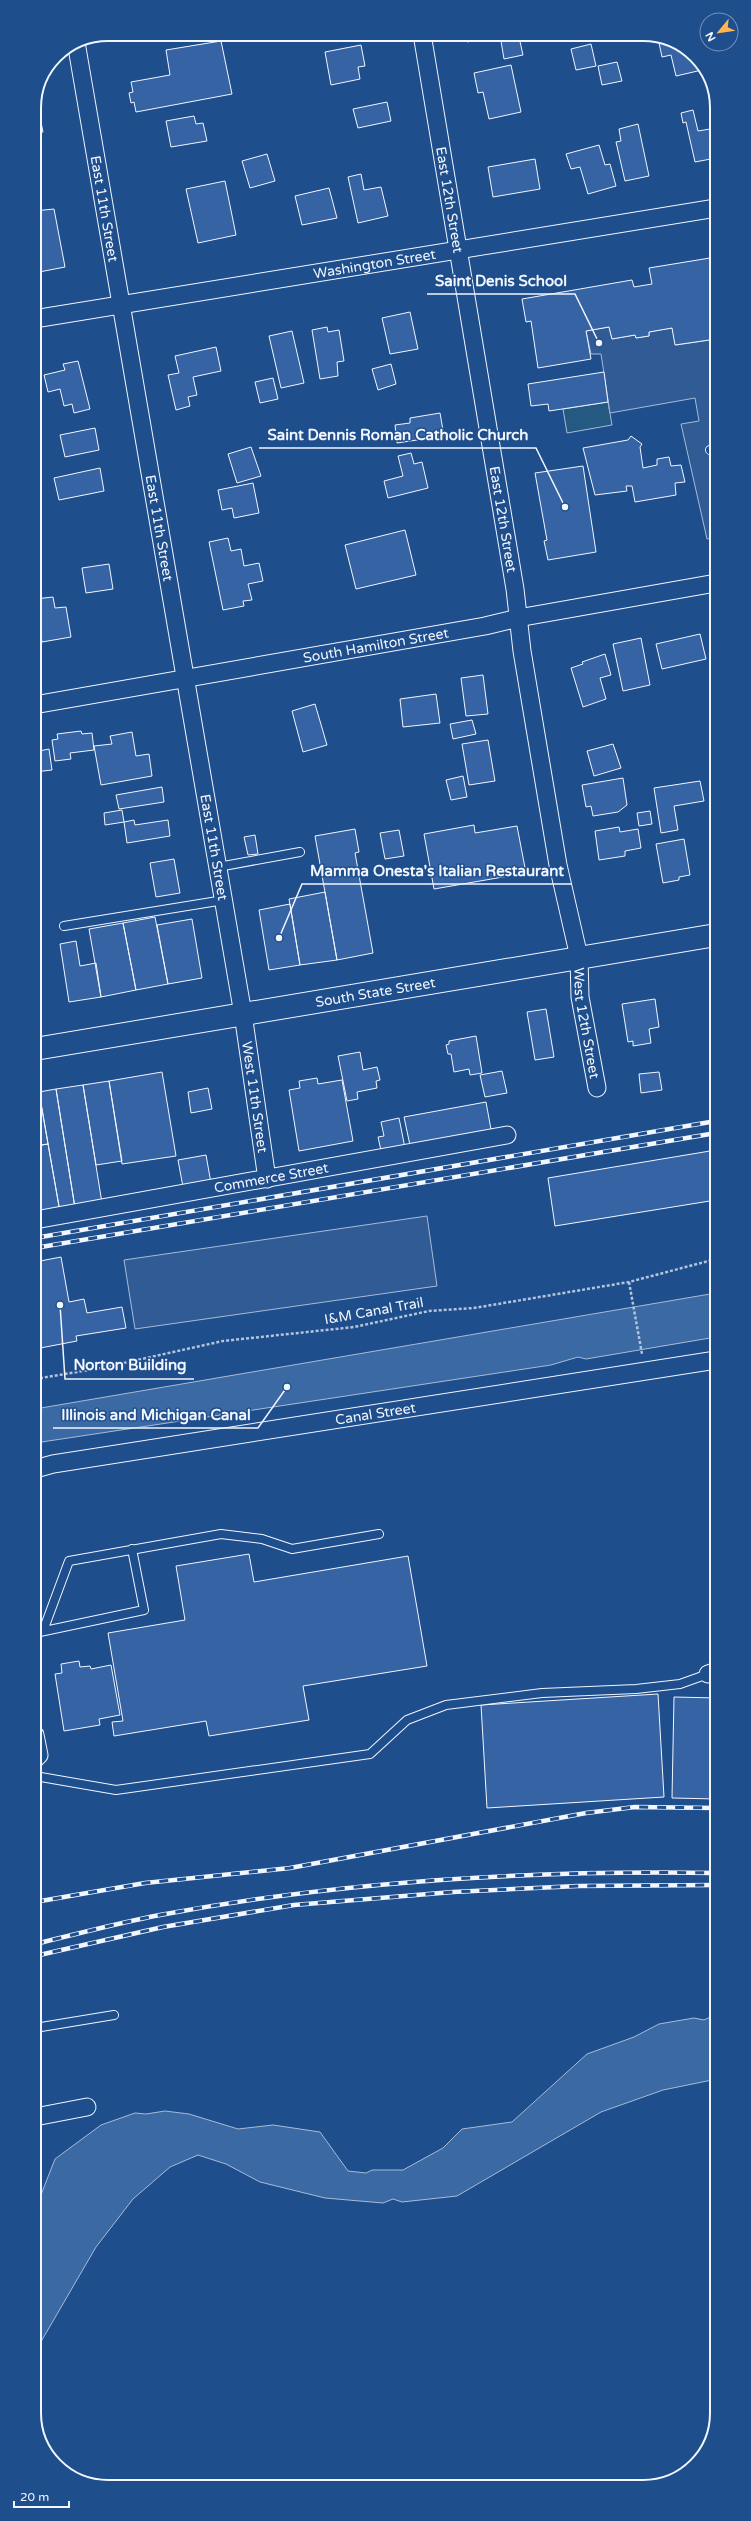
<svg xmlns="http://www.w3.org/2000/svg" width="751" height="2521" viewBox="0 0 751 2521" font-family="'Varela Round',sans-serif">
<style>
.green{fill:#245a82;stroke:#a8bbd7}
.parking{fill:#305b95;stroke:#a8bbd7}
.water{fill:#3b69a3;stroke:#a8bbd7}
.building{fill:#3563a3;stroke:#f2f6ff}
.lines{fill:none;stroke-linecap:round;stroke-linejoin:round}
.service-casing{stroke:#f2f6ff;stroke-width:10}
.minor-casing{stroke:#f2f6ff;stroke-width:19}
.primary-casing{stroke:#f2f6ff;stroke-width:24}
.path{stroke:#b3c4dc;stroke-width:2.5;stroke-dasharray:3 2;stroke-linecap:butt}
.service{stroke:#1f4e8c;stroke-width:8}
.minor{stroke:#1f4e8c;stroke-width:17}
.primary{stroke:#1f4e8c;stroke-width:22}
.rail-casing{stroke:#f2f6ff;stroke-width:4.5}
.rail{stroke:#1f4e8c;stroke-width:3;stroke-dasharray:9;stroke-linecap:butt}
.labels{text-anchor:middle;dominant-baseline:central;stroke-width:3;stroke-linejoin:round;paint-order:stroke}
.street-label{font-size:14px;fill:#f2f6ff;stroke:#1f4e8c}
.rim{fill:none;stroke:#f2f6ff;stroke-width:2}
.leader{fill:none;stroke:#f2f6ff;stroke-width:1.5}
.callout-dot{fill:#f2f6ff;stroke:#1f4e8c;stroke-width:1.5}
.callout-label{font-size:15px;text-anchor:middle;font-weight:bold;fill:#f2f6ff;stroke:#1f4e8c;stroke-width:3;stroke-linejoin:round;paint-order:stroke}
</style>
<rect width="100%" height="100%" fill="#1f4e8c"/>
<path class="green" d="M608,402L612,425L567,433L563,409Z"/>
<path class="parking" d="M609,327L612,339L635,335L636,338L649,336V332L672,328L676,345L716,339V537L707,539L681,424L699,421L695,398L610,413L601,354H591L586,331Z
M427,1216L437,1286L135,1329L124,1260Z"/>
<path class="water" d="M716,1293V1337L586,1359L578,1357L551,1365L35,1443V1409Z
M717,2014V2079L663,2090L601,2112L457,2196L402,2202L393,2199L383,2203L325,2198L260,2182L226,2164L198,2155L170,2167L133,2199L96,2247L35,2352V2210L55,2159L101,2125L135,2113L146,2114L165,2111L189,2114L238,2129L273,2125L320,2132L348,2171L366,2173L372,2170H403L443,2148L462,2129L512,2122L587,2054L634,2037L659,2024L694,2018L704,2020Z"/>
<path class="building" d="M164,34H180V37L165,40Z
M338,34H355L339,39Z
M465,34H492L493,36L467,42Z
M519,37L523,55L504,59L501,41Z
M658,38L692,52L702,70L676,76L671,55L662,57Z
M221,41L232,94L136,112L134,102L131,103L129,93L133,92L131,82L170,75L166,50Z
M591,44L596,66L576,70L571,49Z
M361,45L365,66L358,67L360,79L331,85L325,52Z
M617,62L622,81L602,85L598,66Z
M511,65L521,112L489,119L483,92L478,93L474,73Z
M35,102H37L43,132L34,134Z
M387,102L391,121L358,128L353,109Z
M693,110L698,131L716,128V158L695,162L686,122L683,123L681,113Z
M194,116L196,124L203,123L207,141L171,147L166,121Z
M638,124L649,176L625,181L616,142L621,141L619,129Z
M599,145L605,165L610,164L616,186L588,194L580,167L571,169L566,154Z
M267,154L275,181L250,188L242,161Z
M535,159L540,189L493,197L488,167Z
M361,174L364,190L381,187L388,216L358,223L348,177Z
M225,181L236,235L198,243L186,189Z
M329,188L337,218L302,225L295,196Z
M54,209L65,267L34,273V211Z
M716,257V339L675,345L672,328L649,332V336L636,338L635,335L612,339L609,327L586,331L591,359L538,368L531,321L526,322L522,299L632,280L634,287L652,284L649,268Z
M410,312L418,349L390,354L382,318Z
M327,327L328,332L339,330L344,361L337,362L338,376L320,379L312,330Z
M292,331L304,383L281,388L269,336Z
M216,347L221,371L193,377L197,395L188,397L190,406L176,410L168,375L179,373L175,356Z
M78,361L90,409L74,413L72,404L64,406L60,389L48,392L44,375L65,370L63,364Z
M391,364L396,384L378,390L372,369Z
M604,372L608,402L549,411L548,404L531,406L528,384Z
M273,378L278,399L260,403L255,382Z
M440,413L444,436L397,443L395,425L410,423V418Z
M95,428L99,450L65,457L60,435Z
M631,436L642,444L640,447L643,468L657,465V459L669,457L671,466L681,465L685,482L675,483L676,495L635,502L632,486H626L627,491L595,495L583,448L628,440Z
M251,447L261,476L237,483L228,454Z
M411,453L414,464L422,462L428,488L388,498L384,481L403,476L398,456Z
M583,466L596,552L548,560L544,541L547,540L535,473Z
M100,468L104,491L59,500L54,478Z
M253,483L259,513L234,518L232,508L222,510L218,490Z
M405,530L416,575L356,589L345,545Z
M228,538L231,551L241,549L244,566L259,563L263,581L248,584L252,600L243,601L244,606L223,610L209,542Z
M109,564L113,589L86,593L82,568Z
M53,597L55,608L66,607L71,637L42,642L35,599Z
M700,634L706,659L662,669L656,644Z
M641,638L650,685L623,691L613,644Z
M605,654L611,675L600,678L606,699L583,707L571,668L583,664L582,662Z
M483,675L488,714L466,716L461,678Z
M436,694L440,723L403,727L400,699Z
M315,704L327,745L303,752L292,711Z
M472,720L476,734L453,739L450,724Z
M81,731L82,734L92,733L94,750L70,753L71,759L55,761L52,740L58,739L57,734Z
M132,732L136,756L149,754L152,776L101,785L94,746L112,744L110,736Z
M488,740L495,781L469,785L462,744Z
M613,744L621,768L594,776L587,751Z
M49,749L52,770L34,772V752Z
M463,776L467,797L451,800L446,780Z
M623,778L627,805L618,812L593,816L591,806L586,807L582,785Z
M700,781L704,801L674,806L678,830L661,833L654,788Z
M162,787L164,802L119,809L116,795Z
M122,810L124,822L105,825L104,813Z
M650,811L652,824L639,826L637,813Z
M134,820L135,825L168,820L170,836L127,843L124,822Z
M474,825L475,833L517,826L526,873L434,889L424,834Z
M619,827L620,832L638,829L641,848L625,851V856L599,860L595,831Z
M355,829L359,852L355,853L373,953L337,960L315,836Z
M399,830L404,856L385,859L380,833Z
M255,835L258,854L248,855L244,837Z
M684,839L690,875L679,877V880L663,883L656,844Z
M174,859L180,893L156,897L150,863Z
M325,892L337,960L300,965L289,899Z
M290,904L300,965L269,970L259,910Z
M155,917L168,984L136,990L123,923Z
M192,919L202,978L168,984L157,925Z
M123,923L136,990L101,997L89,929Z
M76,941L80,966L96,963L101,997L69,1002L60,944Z
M655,999L659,1027L649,1029L651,1043L633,1046V1041L628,1042L622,1004Z
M546,1009L554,1057L535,1060L527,1012Z
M476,1036L482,1073L470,1075L469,1069L454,1072L451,1054H448L446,1045L449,1044V1041Z
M360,1052L363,1070L377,1067L380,1080L376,1081L377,1088L357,1092L358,1099L347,1101L338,1056Z
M502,1071L507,1093L485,1097L480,1075Z
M162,1072L176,1156L122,1164L109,1081Z
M659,1072L662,1090L641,1093L639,1074Z
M317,1078L318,1084L342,1080L353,1141L299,1151L289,1090L300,1088L299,1081Z
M109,1081L122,1161L96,1165L83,1085Z
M83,1085L102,1203L75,1208L56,1089Z
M208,1088L212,1109L191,1113L188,1092Z
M56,1089L75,1208L60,1212L39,1092Z
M35,1092H39L48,1144L35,1146Z
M486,1102L492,1135L411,1150L404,1117Z
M399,1118L405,1148L382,1155L378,1137L384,1136L381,1122Z
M48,1144L60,1212L35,1216V1146Z
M716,1150V1200L555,1226L548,1178Z
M206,1155L211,1183L183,1187L178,1160Z
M61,1257L69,1302L84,1299L87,1313L122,1307L126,1328L76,1336L77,1341L35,1349V1262Z
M249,1554L254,1582L408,1556L427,1666L303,1686L309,1720L209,1736L206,1721L114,1736L112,1722L123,1721L108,1633L185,1620L176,1566Z
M79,1661L80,1667L90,1666L91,1669L111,1665L120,1715L99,1719L100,1725L64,1731L55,1674L62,1673L61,1664Z
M658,1694L664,1797L487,1808L481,1705Z
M674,1697L717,1698V1799L672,1798Z"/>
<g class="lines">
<g class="service-casing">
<path id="service" d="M710,450L716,449
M218,867L300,852
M64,926L224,900
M43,1631L69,1561L221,1534L262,1539L292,1549L379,1534
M35,1633L144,1610L132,1549
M35,1776L116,1790L370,1754L407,1720L446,1705L542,1693L636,1689L680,1684L708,1674
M35,2028L114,2015"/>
</g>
<g class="minor-casing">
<g id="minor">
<path id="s1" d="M422,34L515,589L522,651L558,865L579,957L580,997L597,1088"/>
<path id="s2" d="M76,42L243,1014L267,1179"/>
<path id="s3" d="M34,319L716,208"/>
<path id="s4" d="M34,705L485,626L518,618L716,583"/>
<path id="s5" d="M35,1220L507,1135"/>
<path id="s6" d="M35,1469L53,1464L716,1360"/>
<path d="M708,1674L717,1671"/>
<path d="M35,1735L39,1755L35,1759"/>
<path d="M35,2117L87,2107"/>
</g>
</g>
<g class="primary-casing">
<g id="primary">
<path id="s7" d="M35,1049L716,935"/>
</g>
</g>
<path class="path" d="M629,1282L642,1354
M35,1379L101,1368L223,1341L354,1327L429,1311L474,1308L629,1282L716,1259"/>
<use href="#service" class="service"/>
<use href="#minor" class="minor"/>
<use href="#primary" class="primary"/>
<g class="rail-casing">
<path id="rail" d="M35,1238L716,1121
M35,1248L716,1133
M35,1902L145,1883L290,1868L586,1813L635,1807L717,1808
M35,1944C77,1934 118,1923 160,1915C342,1881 531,1870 717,1873
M35,1956L163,1927L294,1905L453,1892L578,1886L717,1885"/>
</g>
<use href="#rail" class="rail"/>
</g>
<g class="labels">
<g class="street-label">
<text stroke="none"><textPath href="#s1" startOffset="168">East 12th Street</textPath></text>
<text stroke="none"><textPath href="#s2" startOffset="169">East 11th Street</textPath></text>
<text stroke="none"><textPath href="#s3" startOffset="345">Washington Street</textPath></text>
<text stroke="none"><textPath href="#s1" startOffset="492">East 12th Street</textPath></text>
<text stroke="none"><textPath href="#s2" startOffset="493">East 11th Street</textPath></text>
<text stroke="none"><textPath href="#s4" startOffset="347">South Hamilton Street</textPath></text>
<text stroke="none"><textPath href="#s2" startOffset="817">East 11th Street</textPath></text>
<text stroke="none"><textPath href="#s7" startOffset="345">South State Street</textPath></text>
<text stroke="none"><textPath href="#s1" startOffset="1003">West 12th Street</textPath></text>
<text stroke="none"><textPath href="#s2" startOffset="1070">West 11th Street</textPath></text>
<text stroke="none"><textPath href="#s5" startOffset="240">Commerce Street</textPath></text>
<text transform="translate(374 1311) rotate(-10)">I&amp;M Canal Trail</text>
<text stroke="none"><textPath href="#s6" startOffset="345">Canal Street</textPath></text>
</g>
</g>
<path d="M0 0H751V2521H0ZM108 41H643A67 67 0 0 1 710 108V2413A67 67 0 0 1 643 2480H108A67 67 0 0 1 41 2413V108A67 67 0 0 1 108 41Z" fill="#1f4e8c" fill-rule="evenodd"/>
<path class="rim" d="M108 41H643A67 67 0 0 1 710 108V2413A67 67 0 0 1 643 2480H108A67 67 0 0 1 41 2413V108A67 67 0 0 1 108 41Z"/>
<path class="leader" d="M599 343L575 294H427M565 507L536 448H259M279 938L302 884H572M60 1305L65 1379H194M287 1387L258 1428H53"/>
<g class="callout-dot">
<circle cx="599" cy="343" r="4"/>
<circle cx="565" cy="507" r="4"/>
<circle cx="279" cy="938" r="4"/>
<circle cx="60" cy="1305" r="4"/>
<circle cx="287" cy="1387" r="4"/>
</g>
<g class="callout-label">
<text x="501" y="286">Saint Denis School</text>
<text x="398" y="440">Saint Dennis Roman Catholic Church</text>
<text x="437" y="876">Mamma Onesta's Italian Restaurant</text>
<text x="130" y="1370">Norton Building</text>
<text x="156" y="1420">Illinois and Michigan Canal</text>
</g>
<g transform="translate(719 32) rotate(241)"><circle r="19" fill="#1f4e8c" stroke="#7391ba"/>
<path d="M0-3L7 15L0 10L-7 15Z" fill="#ffb74d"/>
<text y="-6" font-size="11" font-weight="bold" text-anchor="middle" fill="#f2f6ff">N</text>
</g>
<path d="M14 2501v6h55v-6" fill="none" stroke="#f2f6ff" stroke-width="2"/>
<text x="20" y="2501" font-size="12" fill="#f2f6ff" stroke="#1f4e8c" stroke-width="3" paint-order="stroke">20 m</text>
</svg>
